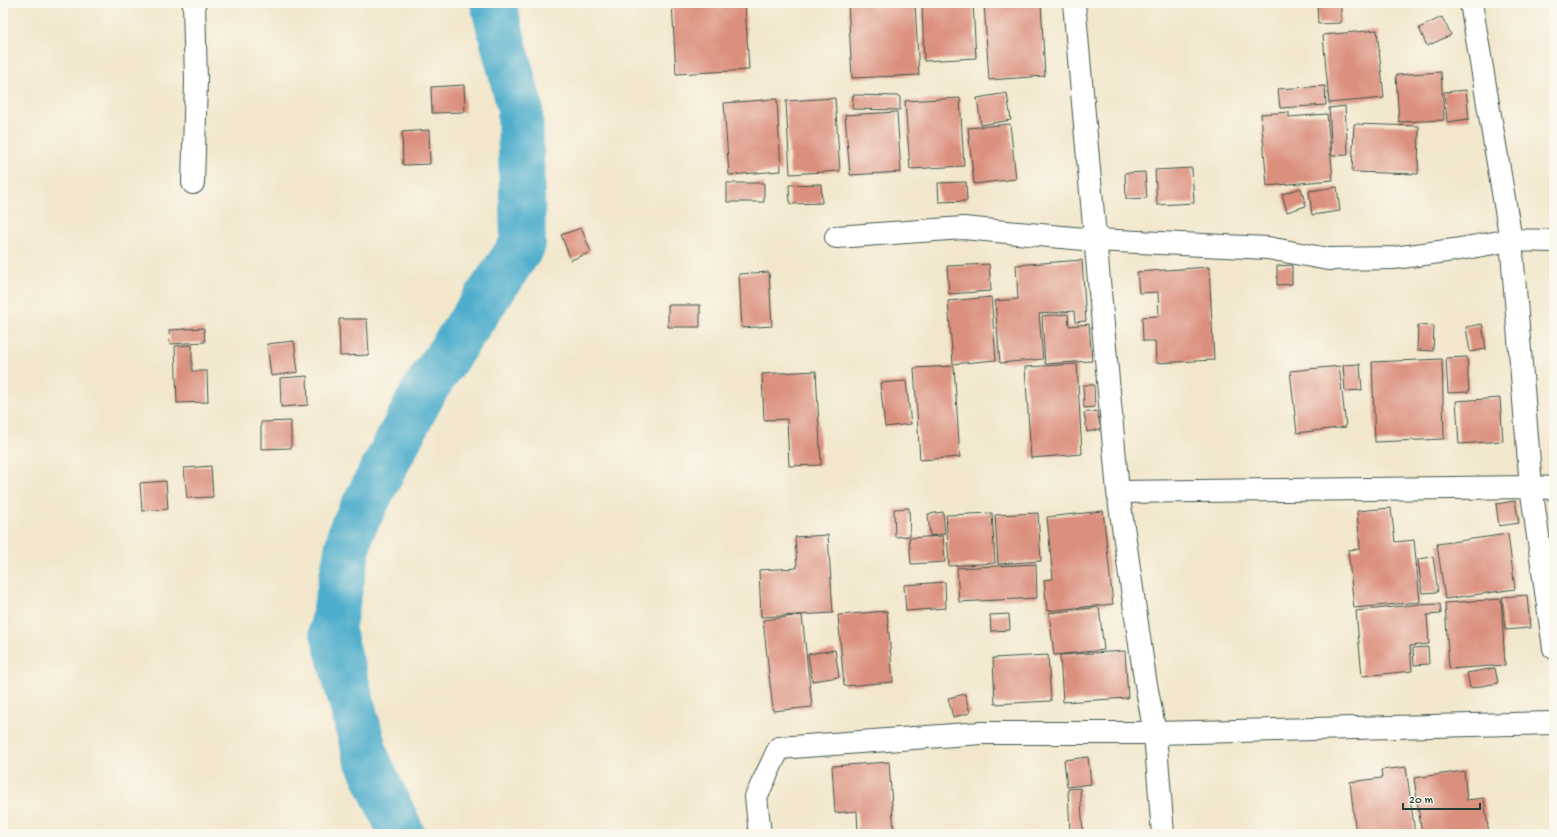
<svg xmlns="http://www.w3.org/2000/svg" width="1557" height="837" viewBox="0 0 1557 837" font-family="'Gochi Hand',sans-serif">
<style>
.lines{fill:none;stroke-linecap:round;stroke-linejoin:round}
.river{stroke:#4eadcc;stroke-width:46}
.building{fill:#db8f7d}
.minor-casing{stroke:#3f564b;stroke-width:24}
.minor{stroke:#fff;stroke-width:22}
</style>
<rect width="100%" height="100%" fill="#fbf7ec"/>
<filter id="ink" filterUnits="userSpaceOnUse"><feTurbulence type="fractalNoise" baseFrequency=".025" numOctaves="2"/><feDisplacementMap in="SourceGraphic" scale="8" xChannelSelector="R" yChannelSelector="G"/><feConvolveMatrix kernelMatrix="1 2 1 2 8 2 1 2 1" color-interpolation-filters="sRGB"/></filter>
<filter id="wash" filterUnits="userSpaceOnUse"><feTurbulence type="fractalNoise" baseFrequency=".012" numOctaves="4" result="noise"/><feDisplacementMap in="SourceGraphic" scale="16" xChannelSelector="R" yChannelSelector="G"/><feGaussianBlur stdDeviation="0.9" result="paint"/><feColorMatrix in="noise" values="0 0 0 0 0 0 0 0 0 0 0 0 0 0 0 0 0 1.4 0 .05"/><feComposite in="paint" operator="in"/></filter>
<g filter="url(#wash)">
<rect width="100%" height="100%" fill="#f2e7cc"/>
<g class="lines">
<path class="river" d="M402,834L366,757L332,629L351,531L425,389L523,244L520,108L493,3"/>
</g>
<g id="blocks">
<path class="building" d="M672,3H745L749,70L676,74Z
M848,3H915L919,75L852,78Z
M922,3H973L976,58L924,61Z
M984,3H1041L1045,76L989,80Z
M1317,3H1341V23L1318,24Z
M1442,17L1451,35L1427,46L1419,28Z
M1377,30L1384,98L1329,103L1323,35Z
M1441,72L1444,120L1399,122L1396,75Z
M464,85L465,112L432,113L431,87Z
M1325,86L1326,105L1280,108L1278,89Z
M1466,90L1469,119L1447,122L1444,92Z
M1007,93L1011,120L981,125L977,98Z
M853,95L900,96V110L852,109Z
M835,98L840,171L790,174L786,101Z
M960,98L964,166L910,169L905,101Z
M777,99L781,171L729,175L724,103Z
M1345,106L1348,155L1332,156L1329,108Z
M897,112L901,172L850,175L845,115Z
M1289,112V117L1327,114L1333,180L1267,186L1261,114Z
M1010,124L1016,179L974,184L968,128Z
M1354,124L1419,126L1418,174L1352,172Z
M429,130L430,164L403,165L402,132Z
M1192,168L1194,203L1157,205L1155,170Z
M1145,172L1147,198L1126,199L1125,173Z
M966,182L967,201L939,202L938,183Z
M727,183H764V202H727Z
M821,184L822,203L790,204L789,185Z
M1337,187L1340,211L1312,215L1309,191Z
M1301,188L1306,206L1287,212L1282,194Z
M581,228L591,252L571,260L561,235Z
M1082,260L1086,321L1075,322L1074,311L1039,314L1043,359L1000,363L995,301L1018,299L1016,265Z
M989,264L991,291L949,294L947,266Z
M1292,265V284L1277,285V266Z
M1209,267L1214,360L1156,363L1155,341H1143L1142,317L1159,316L1158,292L1139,293L1137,272Z
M769,272L772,326L742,328L739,274Z
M991,297L996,360L953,364L948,301Z
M668,305H700V327H668Z
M1068,314L1069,326L1089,324L1092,361L1045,364L1042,316Z
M339,319H367L369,355L340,356Z
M1482,324L1486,349L1470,352L1466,327Z
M1418,325L1434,326L1433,351L1417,350Z
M204,328L205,342L170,344L169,330Z
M294,341L298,372L271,376L267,344Z
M192,345V371H207L208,402L177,403L175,346Z
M1467,357L1469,392L1448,393L1446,358Z
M1442,359L1444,439L1375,442L1372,362Z
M1077,364L1082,454L1031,458L1025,367Z
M1360,364L1362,390L1345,391L1343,365Z
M954,366L960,457L920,460L914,368Z
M1339,366L1346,427L1297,433L1290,371Z
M816,371L821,465L789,466L787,419L764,420L762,374Z
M307,376L308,405L281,407L280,378Z
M906,381L911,424L885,427L880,383Z
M1083,385H1094L1095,407L1084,408Z
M1500,398L1503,441L1459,444L1456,401Z
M1097,411L1101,429L1087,432L1084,413Z
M291,421V448L261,449V422Z
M211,466L213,497L187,498L184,468Z
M166,481L168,509L142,511L140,483Z
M1515,501L1519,523L1499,526L1496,504Z
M909,508L910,536L895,537L894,509Z
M1391,508L1395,542L1414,540L1420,602L1354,608L1348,550L1360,549L1357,511Z
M1103,511L1113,604L1047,611L1044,580L1053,579L1047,517Z
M943,512L945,534L930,536L928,514Z
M992,513L995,563L949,566L946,515Z
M1038,513L1041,561L998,564L995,515Z
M1508,534L1515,589L1445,599L1437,544Z
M828,535L833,613L761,617L759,570L797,568L795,537Z
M943,536L945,562L911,564L909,538Z
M1433,557L1438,592L1422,593L1418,559Z
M1036,564L1037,598L959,602L957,568Z
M945,582L946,608L906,611L904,585Z
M1527,595L1530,628L1505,630L1502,597Z
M1501,599L1505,665L1449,669L1445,603Z
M1421,604V605L1440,604L1441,614L1427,615L1429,644L1410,646L1412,671L1362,676L1356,611Z
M1099,607L1104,650L1054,655L1049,613Z
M887,611L893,682L844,686L838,615Z
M1009,614L1010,630L991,631L990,615Z
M802,615L812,707L773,711L763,620Z
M1428,647L1429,664L1414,665L1413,648Z
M835,650L839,677L812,681L808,654Z
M1125,651L1128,698L1063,702L1060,655Z
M1048,655L1051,701L995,704L993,658Z
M1495,668L1498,683L1470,688L1467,673Z
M965,694L970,713L953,717L948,698Z
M1088,757L1091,784L1067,787L1064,760Z
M889,762L894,834H858L857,811L835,813L832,766Z
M1406,767L1415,834H1356L1350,782L1382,778L1381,770Z
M1464,771L1467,800L1484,798L1489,834H1422L1414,778Z
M1080,788L1083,832L1070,833L1068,789Z"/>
</g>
</g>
<g filter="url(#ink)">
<use href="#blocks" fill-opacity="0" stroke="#3f564b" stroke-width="1"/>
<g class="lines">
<g class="minor-casing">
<path id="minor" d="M1074,3L1118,492L1145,679L1155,733L1554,723
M1471,3L1511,240L1531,487L1554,648
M193,183L196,81L194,3
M836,237L963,228L1095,240L1268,248L1328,259L1394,258L1454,250L1511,240L1554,241
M1118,492L1531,487L1554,488
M760,834L756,797L779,748L981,733H1155L1163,834"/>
</g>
<use href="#minor" class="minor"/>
</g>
</g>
<rect width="1557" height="837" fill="none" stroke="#fbf7ec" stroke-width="16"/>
<path d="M1403 803v6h77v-6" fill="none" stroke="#1f3d34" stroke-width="2"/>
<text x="1409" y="803" font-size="12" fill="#1f3d34" stroke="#fbf7ec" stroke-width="3" paint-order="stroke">20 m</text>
</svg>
